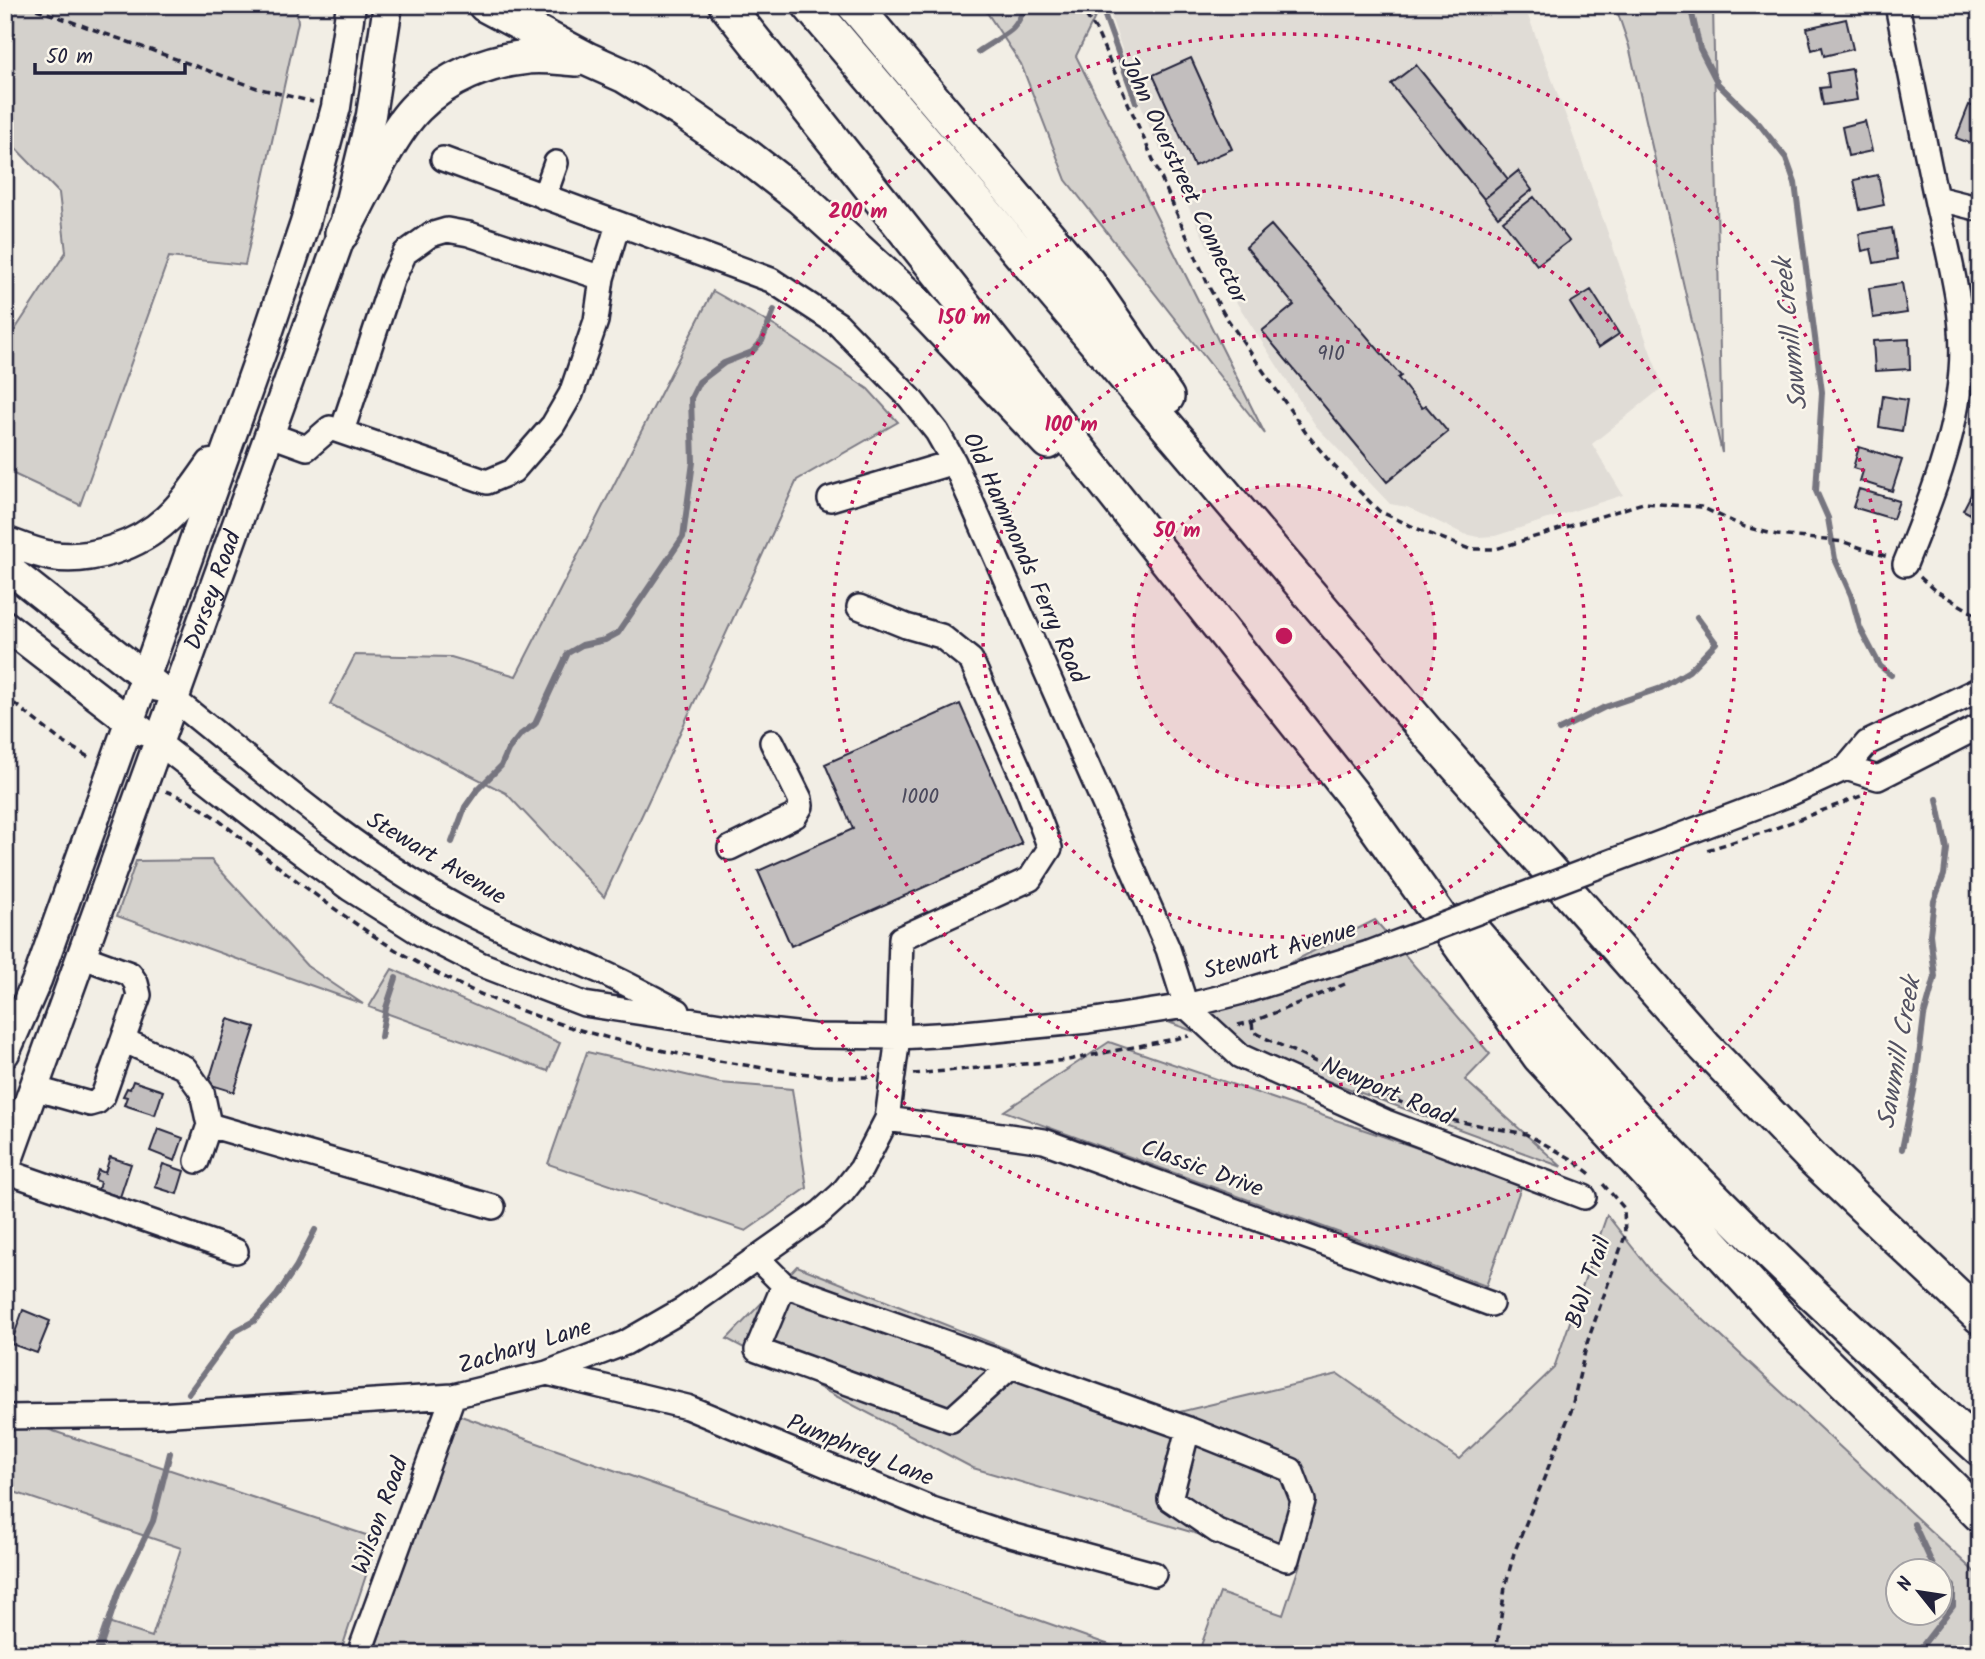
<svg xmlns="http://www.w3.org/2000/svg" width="1985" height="1659" viewBox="0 0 1985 1659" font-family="Kalam,sans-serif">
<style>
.built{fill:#e0dcd6}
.green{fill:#d4d1cc;stroke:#7b7a84;stroke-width:2;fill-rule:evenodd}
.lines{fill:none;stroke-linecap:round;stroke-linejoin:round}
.stream{stroke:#76747f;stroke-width:6}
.building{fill:#c2bebe;stroke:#22223b;stroke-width:2}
.minor-casing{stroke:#22223b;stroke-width:28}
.major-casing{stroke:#22223b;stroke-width:33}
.highway-casing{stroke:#22223b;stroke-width:38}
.path{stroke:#22223b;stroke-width:3.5;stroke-dasharray:7 5;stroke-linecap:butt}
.minor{stroke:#fbf7ec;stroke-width:23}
.major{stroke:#fbf7ec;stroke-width:28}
.highway{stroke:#fbf7ec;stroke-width:33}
.minor-bridge-casing{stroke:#22223b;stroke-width:28;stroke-linecap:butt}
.minor-bridge{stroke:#fbf7ec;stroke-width:23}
.ring{fill:none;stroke:#c2185b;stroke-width:3.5;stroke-dasharray:3.5 7}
.labels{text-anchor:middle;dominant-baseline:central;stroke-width:5;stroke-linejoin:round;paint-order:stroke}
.number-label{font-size:21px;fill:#4a495c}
.street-label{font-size:24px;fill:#22223b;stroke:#fbf7ec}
.water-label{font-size:26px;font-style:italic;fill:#535263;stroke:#fbf7ec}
.centre{fill:#c2185b;stroke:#fbf7ec;stroke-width:3.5}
.ring-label{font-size:21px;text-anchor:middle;font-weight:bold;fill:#c2185b;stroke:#fbf7ec;stroke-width:5;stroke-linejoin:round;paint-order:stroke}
</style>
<rect width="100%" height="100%" fill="#f2eee5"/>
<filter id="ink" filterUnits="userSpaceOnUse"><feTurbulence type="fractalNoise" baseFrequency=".0143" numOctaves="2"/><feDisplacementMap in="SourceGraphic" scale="14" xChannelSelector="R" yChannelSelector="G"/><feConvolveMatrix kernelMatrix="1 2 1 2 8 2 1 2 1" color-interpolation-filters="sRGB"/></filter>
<g filter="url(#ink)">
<path class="built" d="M1107,5H1524L1570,127L1663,387L1592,444L1623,495L1495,536L1478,537L1464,534L1407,507L1390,504L1316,426L1231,294L1146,120Z"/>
<path class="green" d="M5,5H296L298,22L245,265L169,257L80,505L5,470V345L66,252L59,193L5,137Z
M982,5H1101L1076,56L1265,434L1066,180L1021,64Z
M1615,5H1713L1722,453L1629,46Z
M713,291L778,328L868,389L898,422L797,480L604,897L506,793L330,704L355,655L451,657L516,676Z
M211,860L307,966L363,1004L117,916L136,861Z
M1375,920L1490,1054L1465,1080L1562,1167L1171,1023Z
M392,969L560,1043L548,1071L369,1007Z
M1109,1042L1522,1184L1486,1286L1004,1111Z
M587,1052L720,1083L792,1089L807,1188L746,1231L548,1164Z
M1607,1215L1652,1272L1980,1577V1654H1198L1220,1593L1283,1615L1300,1564L973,1468L727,1339L797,1266L1171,1414L1338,1374L1459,1459L1554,1368ZM1898,1572H1940V1614H1898Z
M5,1415L378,1539L340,1654H94L105,1622L152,1637L181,1548L5,1489Z
M458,1415L1135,1654H373Z"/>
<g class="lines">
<path class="stream" d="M1101,5L1136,102
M1690,5L1700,49L1718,84L1760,125L1786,158L1795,183L1822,392L1816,491L1828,518L1835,559L1851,595L1860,628L1880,666L1891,675
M978,52C988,45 1001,38 1011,30C1023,20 1018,8 1038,5
M1559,730L1605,707L1661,688L1689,671L1716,643L1697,617
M452,842L465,807L477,790L501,766L508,750L520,735L535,724L568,653L582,645L605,640L618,633L683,537L693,462L691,398L699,382L724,363L752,352L762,341L774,310
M381,1037L386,1008L396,978
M1902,1149L1916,1081L1924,1016L1935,977L1930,934L1934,901L1944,875L1947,849L1937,799
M189,1393L234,1332L254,1321L277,1295L296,1267L315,1230
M1914,1524L1936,1572
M98,1654L119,1591L153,1521L170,1453
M1916,1654L1953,1606V1586L1940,1575"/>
</g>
<path class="building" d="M1846,19L1853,49L1824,56L1822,47L1812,50L1807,28Z
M1191,58L1232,149L1194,166L1153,75Z
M1416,65L1508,179L1484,199L1391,84Z
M1852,69L1857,100L1823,105L1820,88L1829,87L1827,73Z
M1969,105L1980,109V147L1956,138Z
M1865,121L1872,151L1848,156L1842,127Z
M1518,171L1532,190L1498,217L1484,199Z
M1878,175L1884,205L1860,210L1854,180Z
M1534,197L1569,241L1537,265L1503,221Z
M1271,225L1401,376L1398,378L1422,408L1426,406L1448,432L1387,482L1262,331L1294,305L1246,247Z
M1892,228L1897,259L1874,263L1871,249L1862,251L1859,234Z
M1902,283L1907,313L1873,318L1869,288Z
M1591,290L1619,334L1598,348L1570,303Z
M1909,339L1910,369L1875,371L1873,341Z
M1883,396L1907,400L1902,431L1879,427Z
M1859,447L1902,460L1892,491L1860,481L1863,471L1853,468Z
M1977,483L1980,485V519L1963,510Z
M1859,489L1899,501L1893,519L1853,507Z
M960,704L1022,844L791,946L758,871L853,829L825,764Z
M228,1019L255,1027L234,1092L208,1084Z
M133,1081L163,1091L155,1115L124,1105L127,1097L123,1096L127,1088L130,1089Z
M158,1129L183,1138L175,1161L150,1151Z
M110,1157L131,1164L120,1197L98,1190L100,1182L95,1180L98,1170L105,1173Z
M163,1164L184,1171L177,1194L155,1187Z
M23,1310L50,1321L37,1353L11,1344Z"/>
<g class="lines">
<g class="minor-casing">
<path id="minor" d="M1897,5C1910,71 1923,137 1937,203C1949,257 1966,315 1961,371C1956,438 1930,502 1905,564
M443,159L771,280L838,324L910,398L937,432L954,462L1168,949L1186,1006
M544,197L556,163
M1936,198L1980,209
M342,431L392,280L405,253L430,235L447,230L469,234L602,278
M271,435L307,448L330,428L487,482L513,471L553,425L571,394L596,321L602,278L618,224
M830,499L954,462
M175,700C265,772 354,851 457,907C502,932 551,949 597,970C625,982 651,997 678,1011
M159,743L281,838L350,889L423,935L480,964L584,1004L741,1028L813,1036L898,1037L955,1034L1088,1021L1186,1006L1242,992L1369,953
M1846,768L1878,778L1980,726
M730,848L795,816L801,806L800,799L772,742
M1647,848L1787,795L1846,768L1867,743L1980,689
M1186,1006L1240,1056L1386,1122L1584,1197
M123,1040L185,1068L202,1092L209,1125L197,1161
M33,1088L90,1104L97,1102L103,1096L139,995L136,983L130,974L81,956
M887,1119L1044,1141L1491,1304
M209,1125L493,1207
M5,1171L236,1251
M757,1258L784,1285L1188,1429L1291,1470L1303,1501L1287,1559L1217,1531L1170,1499L1188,1429
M784,1285L757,1350L951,1420L1011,1366
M547,1373L687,1407L932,1509L1007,1534L1154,1574
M5,1417L158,1415L453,1396L547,1373L625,1343L684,1309L820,1213L842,1193L861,1169L887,1119L898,1037L901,938L1030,879L1050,848L1027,787L971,660L941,636L906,626L859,607
M359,1654L453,1396"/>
</g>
<g class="major-casing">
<g id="major">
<path d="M5,541C21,547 35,553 52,556C90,562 138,546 167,519C184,503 197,484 211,464"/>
<path d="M5,566L158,687"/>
<path d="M5,625L142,731"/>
<path d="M5,1053L37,980L264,345L305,223L336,107L351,5"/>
<path id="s1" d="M5,1168L342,233L371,115L388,5"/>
</g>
</g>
<g class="highway-casing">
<path id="highway" d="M485,5L587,59L625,76L682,111L747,156L801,198L915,302L1048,442
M726,5L1353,795L1539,1056L1799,1337L1980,1515
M809,5L1426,731L1705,1047L1812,1158L1980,1317
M854,5L1089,284L1167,397
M342,233C362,197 389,135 417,107C446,78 487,61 528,57C544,55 561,58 576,59
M1475,933C1527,993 1578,1055 1632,1113C1742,1231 1861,1340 1980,1449"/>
</g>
<path class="path" d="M25,5L257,88L313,102
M1079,5L1096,30L1210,289L1224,314L1306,433L1330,462L1379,511L1418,529L1469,549H1496L1643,503L1701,507L1745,527L1777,535L1844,542L1888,557
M1920,577L1933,589L1980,617
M5,696L61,741L92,759
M166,791L190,801L213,816C277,865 341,918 411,959C511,1017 625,1047 738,1064C782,1071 826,1078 871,1077
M1707,850L1768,831L1861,796
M1252,1022L1253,1031L1263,1037L1413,1108
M1238,1025L1252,1022L1345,984
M913,1074L1068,1060L1189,1036
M1440,1118L1526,1134L1570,1158L1593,1176
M1496,1654L1505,1587L1514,1553L1571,1411L1587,1343L1625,1236L1624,1208L1602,1183"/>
<use href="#minor" class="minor"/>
<use href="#major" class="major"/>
<use href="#highway" class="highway"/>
<g class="minor-bridge-casing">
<path id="minor-bridge" d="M1369,953L1647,848"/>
</g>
<use href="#minor-bridge" class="minor-bridge"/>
</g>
</g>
<circle cx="1284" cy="636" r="151" fill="#c2185b" fill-opacity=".12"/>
<g class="ring">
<circle cx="1284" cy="636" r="151"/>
<circle cx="1284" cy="636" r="301"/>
<circle cx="1284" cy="636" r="452"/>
<circle cx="1284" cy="636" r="602"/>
</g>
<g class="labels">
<g class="number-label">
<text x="1331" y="354">910</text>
<text x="920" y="797">1000</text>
</g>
<g class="street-label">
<text transform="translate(1183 180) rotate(65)">John Overstreet Connector</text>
<text transform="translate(1024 558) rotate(66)">Old Hammonds Ferry Road</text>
<text stroke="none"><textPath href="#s1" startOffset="614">Dorsey Road</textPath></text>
<text transform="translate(436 859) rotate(31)">Stewart Avenue</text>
<text transform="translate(1280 951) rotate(-16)">Stewart Avenue</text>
<text transform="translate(1387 1092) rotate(23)">Newport Road</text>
<text transform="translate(1202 1169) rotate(20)">Classic Drive</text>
<text transform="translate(1589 1282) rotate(-71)">BWI Trail</text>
<text transform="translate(525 1347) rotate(-17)">Zachary Lane</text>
<text transform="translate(860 1451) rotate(22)">Pumphrey Lane</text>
<text transform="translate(381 1516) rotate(-70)">Wilson Road</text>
</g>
<g class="water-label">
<text transform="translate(1792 334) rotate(-96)">Sawmill Creek</text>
<text transform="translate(1900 1053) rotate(-80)">Sawmill Creek</text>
</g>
</g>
<circle cx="1284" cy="636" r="10" class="centre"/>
<g class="ring-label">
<text x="858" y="218">200 m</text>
<text x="964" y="324">150 m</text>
<text x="1071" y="431">100 m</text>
<text x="1177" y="537">50 m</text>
</g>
<rect width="1985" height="1659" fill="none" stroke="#fbf7ec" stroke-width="28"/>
<rect x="14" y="14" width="1957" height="1631" fill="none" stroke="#22223b" stroke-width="2.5" filter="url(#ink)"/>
<g transform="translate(1919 1592) rotate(300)"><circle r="33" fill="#fbf7ec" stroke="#a4a2a5" stroke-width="2"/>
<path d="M0-5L12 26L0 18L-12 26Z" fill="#22223b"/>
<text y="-10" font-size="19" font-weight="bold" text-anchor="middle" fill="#22223b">N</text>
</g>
<path d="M35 63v10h150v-10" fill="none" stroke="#22223b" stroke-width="3.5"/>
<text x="46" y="63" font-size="21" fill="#22223b" stroke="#fbf7ec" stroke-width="5" paint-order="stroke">50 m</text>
</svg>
